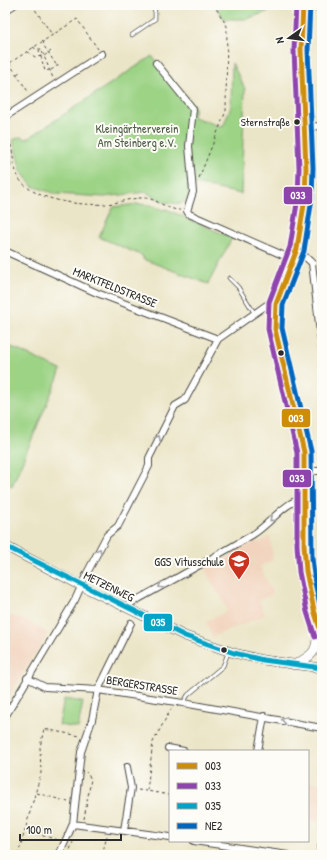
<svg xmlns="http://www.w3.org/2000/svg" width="327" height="860" viewBox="0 0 327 860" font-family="'Patrick Hand',sans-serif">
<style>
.built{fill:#f2d4be}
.green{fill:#9cd385;stroke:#647f58}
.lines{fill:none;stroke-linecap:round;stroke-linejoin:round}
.lane-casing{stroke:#484742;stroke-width:4.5}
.street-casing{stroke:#484742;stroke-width:8}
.secondary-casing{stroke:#484742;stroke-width:10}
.primary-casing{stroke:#484742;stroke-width:12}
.path{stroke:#484742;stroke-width:1;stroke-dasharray:3 3;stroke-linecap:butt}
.lane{stroke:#fff;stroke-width:3}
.street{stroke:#fff;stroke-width:6}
.secondary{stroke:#fff;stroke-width:9}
.primary{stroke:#fff;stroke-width:10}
.bus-1-casing{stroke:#fdfcf7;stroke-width:8}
.bus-2-casing{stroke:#fdfcf7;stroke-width:8}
.bus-3-casing{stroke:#fdfcf7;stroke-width:8}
.bus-4-casing{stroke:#fdfcf7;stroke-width:8}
.bus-1{stroke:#ce8d09;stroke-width:5}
.bus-2{stroke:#8e44ad;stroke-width:5}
.bus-3{stroke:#02a3c6;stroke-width:5}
.bus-4{stroke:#0065bd;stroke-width:5}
.oneway{stroke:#a0a0a0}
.bus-dot{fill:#2b2b2b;stroke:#fdfcf7;stroke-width:1.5}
.labels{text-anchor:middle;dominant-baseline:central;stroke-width:4;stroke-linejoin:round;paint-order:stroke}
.bus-label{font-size:11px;fill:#2b2b2b;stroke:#fdfcf7;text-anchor:end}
.park-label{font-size:12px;fill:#4d5d46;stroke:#fdfcf7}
.street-label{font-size:12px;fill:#2b2b2b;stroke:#fdfcf7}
.poi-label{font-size:12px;fill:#2b2b2b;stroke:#fdfcf7;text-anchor:end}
.line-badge{stroke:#fdfcf7;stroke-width:1.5}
.badge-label{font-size:11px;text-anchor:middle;font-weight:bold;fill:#fff}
</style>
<rect width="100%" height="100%" fill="#fdfcf7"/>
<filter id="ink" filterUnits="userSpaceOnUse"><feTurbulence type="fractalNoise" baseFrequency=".025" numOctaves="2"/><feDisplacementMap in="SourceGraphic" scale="8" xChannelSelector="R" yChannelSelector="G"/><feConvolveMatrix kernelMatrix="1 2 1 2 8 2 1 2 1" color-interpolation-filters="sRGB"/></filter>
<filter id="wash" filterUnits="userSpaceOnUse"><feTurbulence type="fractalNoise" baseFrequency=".012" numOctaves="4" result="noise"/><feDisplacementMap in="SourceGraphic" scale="16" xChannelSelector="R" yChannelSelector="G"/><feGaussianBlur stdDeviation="0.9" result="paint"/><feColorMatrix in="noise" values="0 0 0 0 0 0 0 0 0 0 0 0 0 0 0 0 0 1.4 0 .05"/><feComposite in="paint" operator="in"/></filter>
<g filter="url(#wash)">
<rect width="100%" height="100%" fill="#ebe5c7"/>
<path class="built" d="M270,536L273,560L260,566L273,594L259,600L265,615L212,637L206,621L228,611L220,594H218L205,569L255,541L259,543Z
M5,614L28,621L48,634L5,703Z
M308,782L322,784V822L308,820Z"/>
<path class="green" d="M215,5H252L269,11L247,19H224Z
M152,56L195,107L193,117L223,127L231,106L232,63L245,89L241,194L190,183L189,198L181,204L164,202L146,192L104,197L56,194L32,186L21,171L13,140L20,137L27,139Z
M5,152L13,163L5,171Z
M137,204L151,205L164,210L166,209L232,238L208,284L143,259V256L99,237L113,207Z
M5,344L61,370L12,486L5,483Z
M64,699L83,702L78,728L59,725Z"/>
</g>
<g filter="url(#ink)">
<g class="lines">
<g class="lane-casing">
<path id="lane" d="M132,35L155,19V12L153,5
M229,278L238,287L255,314
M183,703L188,695L223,666L228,653
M318,855L322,834"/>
</g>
<g class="street-casing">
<path id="street" d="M5,11L14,5
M156,63L193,109L189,146L193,192L187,211L189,214L294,260
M5,117L102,54
M304,127L322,126
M5,132L6,133
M297,249L312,263L322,350
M5,251L97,293L218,339
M306,471H322
M124,607C167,583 210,560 252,535C271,524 282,503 304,498
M27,678L45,687L98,690L183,703L322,728
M5,717L75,600L87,573L107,535L118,526L149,466V458L175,406L185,400L218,339L268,304H276
M168,748L184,751
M258,751L264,716
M73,824L170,837
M124,830L131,788L127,767
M194,841L288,855
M59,855L73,824L81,752L92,720L98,690L131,623"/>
</g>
<g class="secondary-casing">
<path id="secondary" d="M303,5L301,50L306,168L305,198L297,249L276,304L275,329L304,452C307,479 303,505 304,532C304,567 309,602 322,635
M5,546L82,586L185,636L234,653L263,660L322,668
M294,665C316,654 317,651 318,627"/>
</g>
<g class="primary-casing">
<path id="primary" d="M311,5L322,6"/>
</g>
<path class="path" d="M32,5L51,33
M256,5L295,10
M292,10V5
M43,41L44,46L57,66
M33,47L36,49H41L53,78
M39,50L45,71L49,70
M28,52L35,57L44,56L51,51
M9,63L29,93
M5,66L77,19L98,49
M51,70L60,64
M17,74L20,72
M9,139C14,151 12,169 20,180C35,201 82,206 106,204C119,203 133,197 146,198C157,199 167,210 180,210
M199,178L226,111L227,26L214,5
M138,790L146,791
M37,793L68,802
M170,795L147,791L153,742L171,709
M84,819L91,779L86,772
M25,831L59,840
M69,853L72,855
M18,855L41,773L40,747L44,729L80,736
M68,855L73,842
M102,855L107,836"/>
<use href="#lane" class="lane"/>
<use href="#street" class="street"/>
<use href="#secondary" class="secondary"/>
<use href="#primary" class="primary"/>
<g class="bus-1-casing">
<path id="bus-1" d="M303,5L301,50L306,168L305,198L297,249L276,304L275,329L304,452V545L306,571L314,610L322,635"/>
</g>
<g class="bus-2-casing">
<path id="bus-2" d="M296,5L294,50L299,168L298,197L290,247L269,302L268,329L297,453V545L299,572L307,612L315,637"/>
</g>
<g class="bus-3-casing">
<path id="bus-3" d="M5,546L185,636L234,653L263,660L322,668"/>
</g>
<g class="bus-4-casing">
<path id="bus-4" d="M310,5L308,50L313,168L312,198L304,251L283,305L282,328L311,451L312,558L315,583L322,613"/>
</g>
<use href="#bus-1" class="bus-1"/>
<use href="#bus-2" class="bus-2"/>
<use href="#bus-3" class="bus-3"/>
<use href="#bus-4" class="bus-4"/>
</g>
<defs><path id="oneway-chevron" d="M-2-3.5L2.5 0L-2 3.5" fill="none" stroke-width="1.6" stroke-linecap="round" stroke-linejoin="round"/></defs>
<g class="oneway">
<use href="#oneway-chevron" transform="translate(158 438) rotate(-63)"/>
<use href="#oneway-chevron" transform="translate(272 519) rotate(139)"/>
<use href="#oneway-chevron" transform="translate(99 551) rotate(-62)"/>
<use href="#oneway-chevron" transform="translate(161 586) rotate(150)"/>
<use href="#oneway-chevron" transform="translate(284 720) rotate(-169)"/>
</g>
</g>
<defs>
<g id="school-pin" transform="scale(1.15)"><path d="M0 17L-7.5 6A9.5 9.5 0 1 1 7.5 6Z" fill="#c8321e" stroke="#fdfcf7"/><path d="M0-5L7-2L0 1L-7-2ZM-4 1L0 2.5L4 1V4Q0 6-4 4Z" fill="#fff"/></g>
</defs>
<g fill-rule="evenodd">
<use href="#school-pin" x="239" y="561"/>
</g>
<g class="bus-dot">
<circle cx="297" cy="122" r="3.5"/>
<circle cx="281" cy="353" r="3.5"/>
<circle cx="224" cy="650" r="3.5"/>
</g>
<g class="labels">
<g class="bus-label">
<text x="290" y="122">Sternstraße</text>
</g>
<g class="park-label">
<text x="137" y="128">Kleingärtnerverein<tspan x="137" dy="14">Am Steinberg e.V.</tspan></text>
</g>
<g class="street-label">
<text transform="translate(115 287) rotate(22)">MARKTFELDSTRASSE</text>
<text transform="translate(109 586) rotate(26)">METZENWEG</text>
<text transform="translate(142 685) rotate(9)">BERGERSTRASSE</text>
</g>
<g class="poi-label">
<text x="224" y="561">GGS Vitusschule</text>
</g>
</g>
<g class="line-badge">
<rect x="283" y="186" width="30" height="19" rx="4" fill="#8e44ad"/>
<rect x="281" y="408" width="30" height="20" rx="4" fill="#ce8d09"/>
<rect x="282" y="469" width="30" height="19" rx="4" fill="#8e44ad"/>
<rect x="143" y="613" width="30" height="19" rx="4" fill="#02a3c6"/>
</g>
<g class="badge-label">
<text x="298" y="199">033</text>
<text x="296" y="422">003</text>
<text x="297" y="482">033</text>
<text x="158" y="626">035</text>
</g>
<rect width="327" height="860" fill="none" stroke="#fdfcf7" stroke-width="20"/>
<rect x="169" y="750" width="140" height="92" fill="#fdfcf7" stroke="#a9a8a5"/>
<rect x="177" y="763" width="20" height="6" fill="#ce8d09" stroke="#a9a8a5"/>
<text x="205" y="770" font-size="12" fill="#2b2b2b">003</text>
<rect x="177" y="783" width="20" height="6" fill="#8e44ad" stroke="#a9a8a5"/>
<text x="205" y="790" font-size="12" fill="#2b2b2b">033</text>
<rect x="177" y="803" width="20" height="6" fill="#02a3c6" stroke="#a9a8a5"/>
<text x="205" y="810" font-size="12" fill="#2b2b2b">035</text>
<rect x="177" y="823" width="20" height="6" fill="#0065bd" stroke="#a9a8a5"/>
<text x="205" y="830" font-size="12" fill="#2b2b2b">NE2</text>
<g transform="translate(289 38) rotate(256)" stroke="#fdfcf7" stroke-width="3" paint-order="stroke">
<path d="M0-3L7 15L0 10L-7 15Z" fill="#2b2b2b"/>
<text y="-6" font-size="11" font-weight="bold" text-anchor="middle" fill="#2b2b2b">N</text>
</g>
<path d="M20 834v6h101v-6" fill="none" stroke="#2b2b2b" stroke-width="2"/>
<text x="26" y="834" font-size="12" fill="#2b2b2b" stroke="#fdfcf7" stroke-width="3" paint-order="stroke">100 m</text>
</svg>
